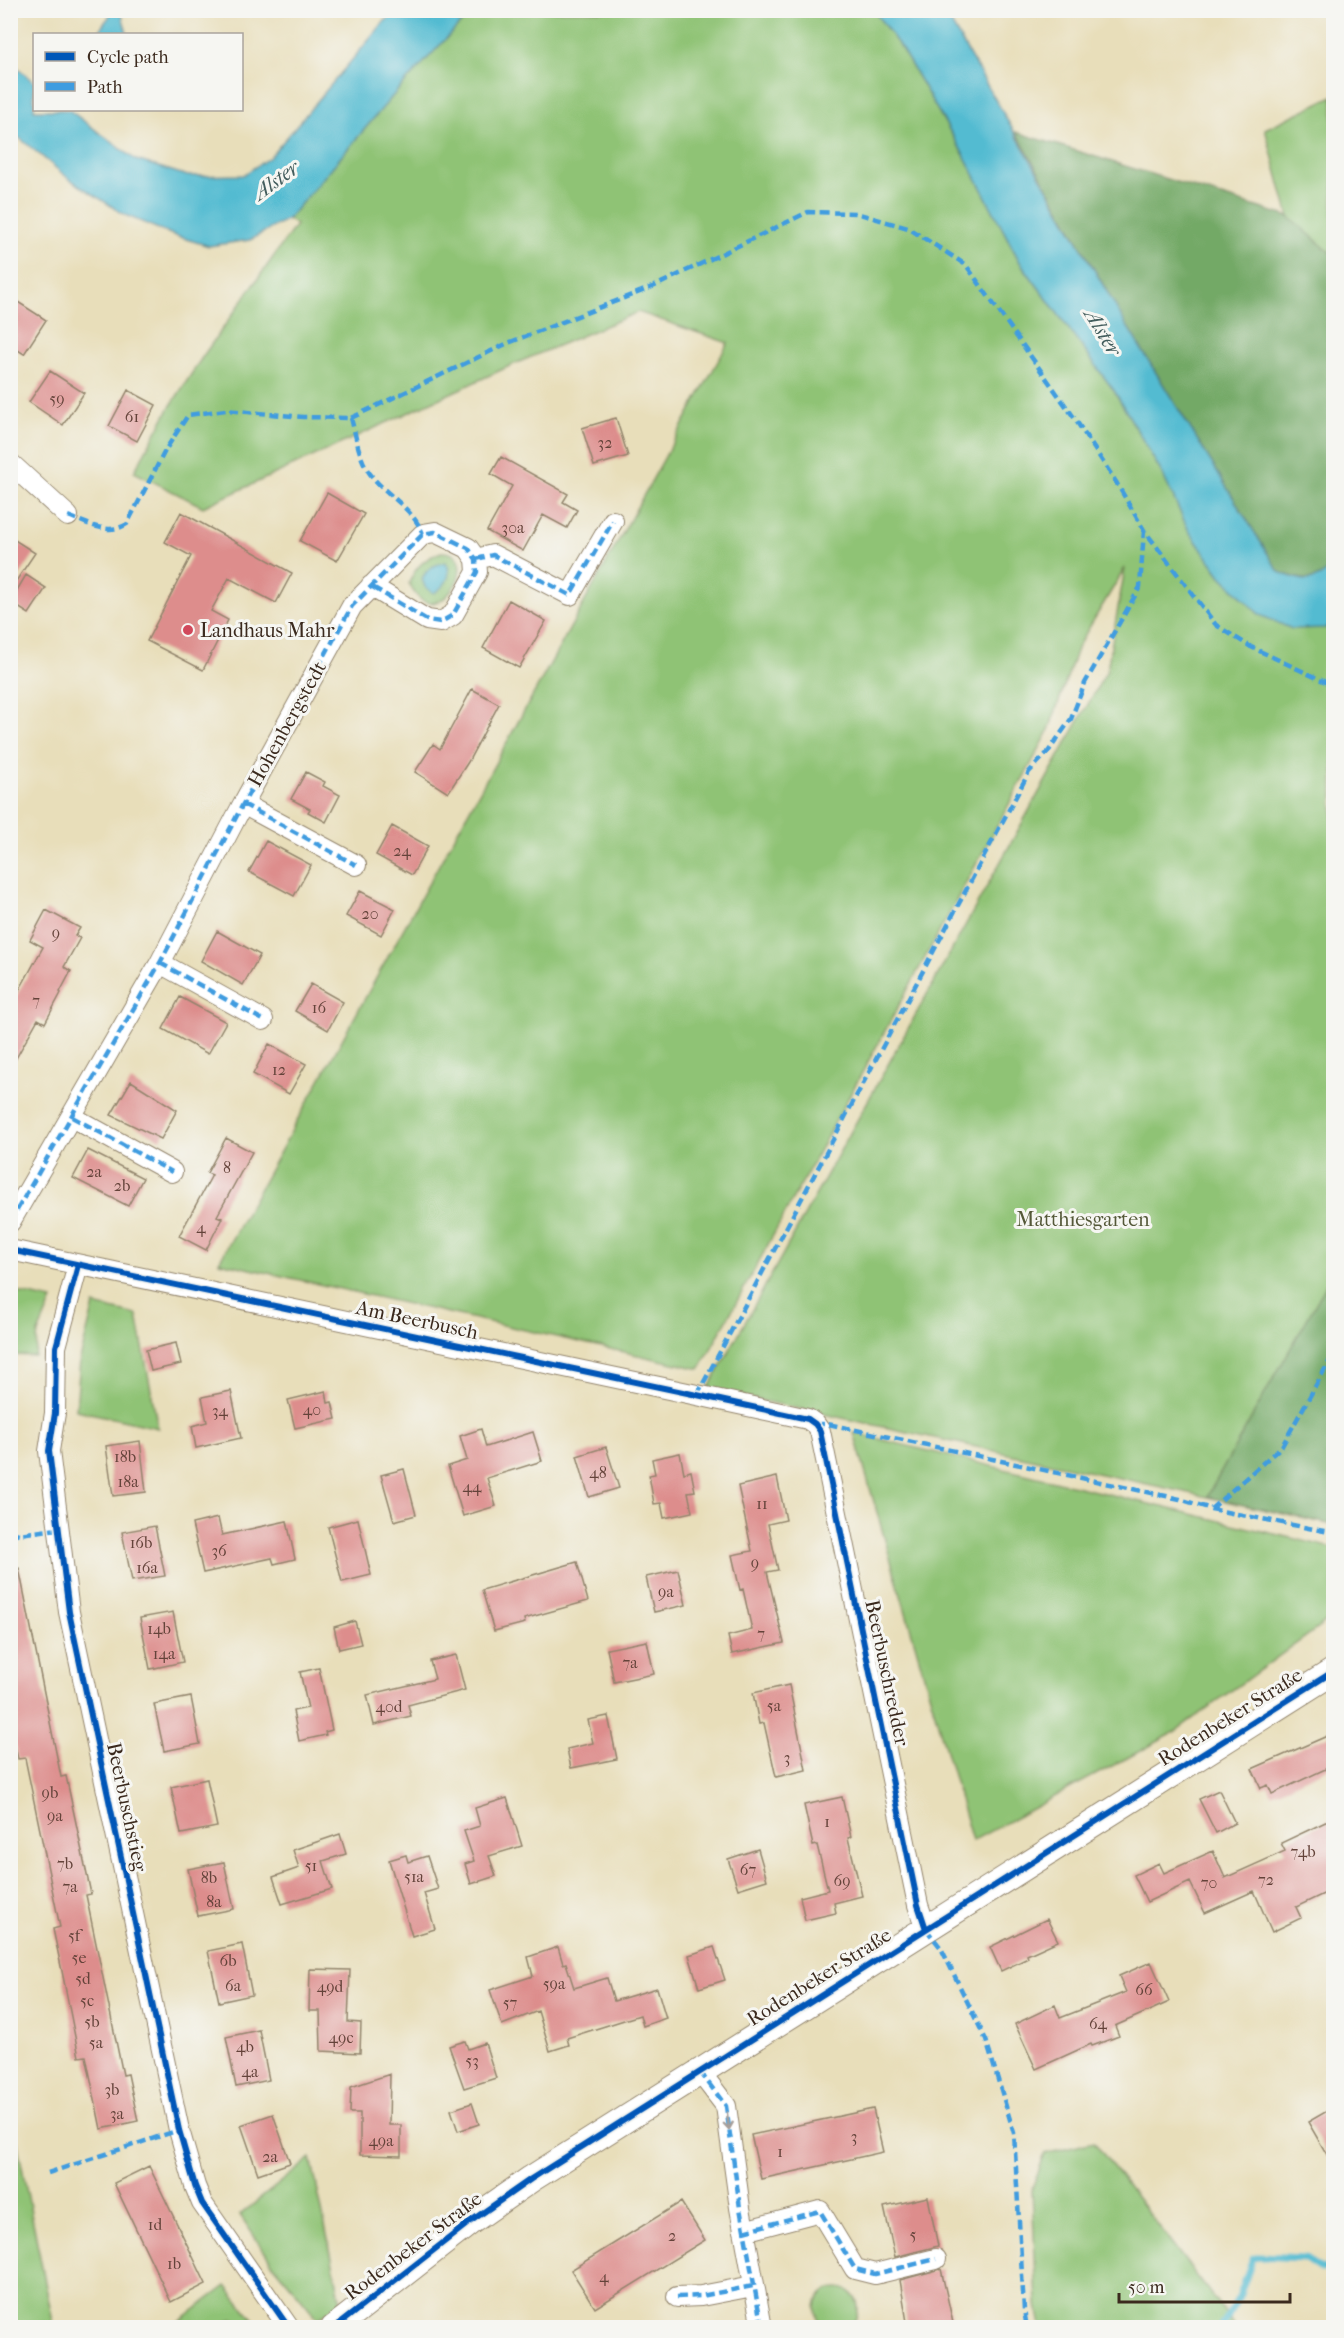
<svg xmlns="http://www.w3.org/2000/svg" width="1344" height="2338" viewBox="0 0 1344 2338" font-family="'IM FELL French Canon',serif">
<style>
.green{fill:#8fc375;stroke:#65764a;stroke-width:1.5}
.forest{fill:#73a966;stroke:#576a42;stroke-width:1.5}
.water{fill:#53bbd1;stroke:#477278;stroke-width:1.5}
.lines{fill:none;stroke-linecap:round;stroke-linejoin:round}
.stream{stroke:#53bbd1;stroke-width:7}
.building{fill:#dd8d8c}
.minor-casing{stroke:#92846c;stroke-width:22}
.tertiary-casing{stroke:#92846c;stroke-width:28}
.minor{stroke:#fff;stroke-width:20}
.tertiary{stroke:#fff;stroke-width:26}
.quiet{stroke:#3f9ce0;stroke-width:4.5;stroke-dasharray:9 4.5;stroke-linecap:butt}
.cycleway-casing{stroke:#f6f6f2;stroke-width:10}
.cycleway{stroke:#0057b8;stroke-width:6}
.oneway{stroke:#a79f9a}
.poi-dot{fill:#d1495b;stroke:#f6f6f2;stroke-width:2}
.labels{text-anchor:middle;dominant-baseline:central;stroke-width:6;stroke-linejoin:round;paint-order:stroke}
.number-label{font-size:16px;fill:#64433a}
.poi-label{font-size:20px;fill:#3b2a1e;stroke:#f6f6f2;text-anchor:start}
.street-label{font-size:20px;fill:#3b2a1e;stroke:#f6f6f2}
.park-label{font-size:20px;fill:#545838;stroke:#f6f6f2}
.water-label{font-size:21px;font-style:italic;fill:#435d5d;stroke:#f6f6f2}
</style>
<rect width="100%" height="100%" fill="#f6f6f2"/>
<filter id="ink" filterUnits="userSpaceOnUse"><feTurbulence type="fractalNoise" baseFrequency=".0167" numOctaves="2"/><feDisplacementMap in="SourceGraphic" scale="12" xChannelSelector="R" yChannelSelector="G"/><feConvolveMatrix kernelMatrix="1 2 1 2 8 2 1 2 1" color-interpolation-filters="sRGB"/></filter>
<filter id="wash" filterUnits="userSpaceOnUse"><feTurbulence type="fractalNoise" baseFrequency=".008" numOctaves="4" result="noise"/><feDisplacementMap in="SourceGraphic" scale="24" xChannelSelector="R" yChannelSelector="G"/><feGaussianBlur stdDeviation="1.35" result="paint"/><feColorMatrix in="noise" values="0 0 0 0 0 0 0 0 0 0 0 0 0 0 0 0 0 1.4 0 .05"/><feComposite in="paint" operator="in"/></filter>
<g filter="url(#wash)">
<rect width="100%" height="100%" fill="#e8deba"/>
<path class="green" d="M472,11H874L901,48L963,153L1020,262L1115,392L1162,473L1189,531L1221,576L1260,615L1325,628L1333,625V1273L1207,1497L708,1389L1107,670L1125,568L1078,646L1048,733L700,1369L219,1262L728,343L638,312L512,365L203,507L134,472L170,407L203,356L296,225L288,219L397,91Z
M1333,96V255L1289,217L1265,129Z
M441,552C488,551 435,642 409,583C416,566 424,559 441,552Z
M11,1291L52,1300L38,1333L35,1356L11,1355V1329L16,1325L14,1317L11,1316Z
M94,1305L137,1315L158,1428L76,1410L80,1359Z
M854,1433L1333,1548V1617L1170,1735L972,1841Z
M10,2112H11L54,2327H11Z
M1094,2142L1236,2327H1041L1037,2305L1032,2188L1045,2154Z
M311,2158L341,2302L318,2319L272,2263L240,2215Z
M226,2286L260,2327H241V2325L233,2319L220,2327L170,2328Z
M816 2309a21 21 0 1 1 42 0a21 21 0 1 1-42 0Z"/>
<path class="forest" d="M1016,132L1289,217L1333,255L1334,566C1314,585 1304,581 1279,572L1124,321Z
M1333,1273V1525L1207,1497Z"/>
<path class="water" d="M111,11H121L127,34H100C100,23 110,21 111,11Z
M397,11H472L397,91L288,219L250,240L209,246L173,235L125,215L68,178L11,131V62L34,82V110H69L136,160L188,176L243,175L270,157L384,22Z
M874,11H944L1124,321L1279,572C1303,582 1314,585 1333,566V625L1325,628L1292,629L1260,615L1221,576L1189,531L1162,473L1115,392L1020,262L963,153L901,48Z
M446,562C453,575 446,586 434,593L425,587L422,579C427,568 434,565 446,562Z"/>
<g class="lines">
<path class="stream" d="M1221,2328L1239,2297L1253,2258L1259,2256L1305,2258L1321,2269L1334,2267"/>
</g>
<g id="blocks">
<path class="building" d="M10,297L46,320L24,354L10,345Z
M50,371L84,393L63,425L29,402Z
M128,390L156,405L137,441L109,426Z
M616,418L628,456L594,466L582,428Z
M501,457L568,494L563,502L577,510L567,528L543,515L523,551L487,531L512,486L491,474Z
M327,493L364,514L337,561L300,541Z
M181,512L292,573L276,603L229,578L211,611L228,620L203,670L147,641L191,556L165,542Z
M10,537L35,553L10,590Z
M26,575L46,588L29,614L10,602Z
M509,600L546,621L519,668L483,648Z
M472,689L499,704L468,762L448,793L415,772L433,744L440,749Z
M306,772L325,782L323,786L340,795L326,822L308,812L310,809L291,799Z
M392,826L428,846L412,875L376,855Z
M266,841L311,865L294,896L249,872Z
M360,891L395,909L381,935L346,916Z
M46,910L80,928L75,936L80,938L64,967L71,971L60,992L61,993L45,1023L38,1019L10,1069V1007L43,947L30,940Z
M217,931L260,955L243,985L201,961Z
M311,984L343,1002L328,1030L295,1011Z
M180,997L226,1022L208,1054L163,1029Z
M269,1044L306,1064L289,1094L253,1074Z
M131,1081L177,1110L161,1139L111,1115Z
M226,1138L252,1152L217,1216L222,1218L206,1250L179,1236L212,1175L207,1173Z
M88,1150L143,1178L128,1206L73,1178Z
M176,1343L181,1364L151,1371L146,1350Z
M231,1391L241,1438L196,1448L192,1426L207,1422L202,1397Z
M326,1391L328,1403L332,1402L336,1419L295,1428L288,1400Z
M481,1429L486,1447L533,1432L542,1461L487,1478L496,1506L463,1516L448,1466L467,1460L460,1436Z
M140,1441L146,1492L113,1496L106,1446Z
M606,1447L619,1488L589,1497L577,1456Z
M680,1453L684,1473L691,1471L695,1491L688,1492L692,1512L664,1518L661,1503L654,1504L649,1475L655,1474L652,1459Z
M404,1469L416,1515L394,1521L381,1475Z
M777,1477L786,1520L768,1524L778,1570L767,1572L784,1643L732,1654L728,1636L752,1630L743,1589L740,1590L732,1555L752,1551L738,1486Z
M218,1518L222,1535L287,1521L295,1559L274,1564L272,1558L203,1573L192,1524Z
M358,1519L371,1575L342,1582L328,1527Z
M155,1526L165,1576L132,1581L122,1532Z
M577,1562L588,1601L524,1619L525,1623L494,1631L482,1590Z
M19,1568L61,1777L66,1776L91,1894L86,1895L123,2075L128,2074L138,2121L101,2129L86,2056L79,2057L62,1971L53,1929L60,1927L25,1758L18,1759L10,1725V1569Z
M678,1570L686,1605L654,1612L646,1577Z
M173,1612L183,1662L150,1669L140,1618Z
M355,1621L361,1644L339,1649L334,1627Z
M647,1641L654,1674L614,1682L607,1649Z
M456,1655L465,1690L408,1705L411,1716L374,1725L367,1695L435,1679L430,1661Z
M319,1668L332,1730L325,1732L326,1735L299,1741L293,1711L308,1708L300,1672Z
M789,1685L806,1770L776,1777L764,1723L759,1724L753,1693Z
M191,1697L200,1744L164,1751L154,1704Z
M608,1716L617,1759L571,1768L567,1749L593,1743L588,1720Z
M1334,1733V1765L1272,1794L1268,1785L1261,1788L1252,1769Z
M207,1779L217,1827L181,1834L171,1787Z
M1219,1790L1235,1823L1216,1833L1199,1799Z
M842,1797L851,1837L848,1838L862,1896L834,1903L836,1913L805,1920L800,1897L828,1890L817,1845L813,1846L804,1805Z
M507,1798L522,1846L489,1856L496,1876L471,1884L465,1864L474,1861L464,1831L480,1826L475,1808Z
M1334,1818V1889L1296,1907L1301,1918L1272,1932L1254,1891L1205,1913L1190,1882L1147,1902L1134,1875L1159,1863L1164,1873L1213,1851L1225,1878L1285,1851L1281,1843Z
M340,1834L346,1854L323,1861L332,1889L282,1904L273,1877L299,1868L293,1850Z
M758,1849L767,1880L738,1889L728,1859Z
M406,1855L408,1862L427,1856L438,1889L424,1893L435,1929L412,1936L389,1860Z
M224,1862L234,1909L198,1916L188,1869Z
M1047,1919L1058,1941L1027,1955L1028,1958L1001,1971L990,1947Z
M242,1944L252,1995L219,2002L208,1951Z
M558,1947L563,1964L566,1963L574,1988L607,1978L614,2001L657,1988L666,2018L643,2026L640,2015L567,2038L569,2045L550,2051L538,2011L502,2025L490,1990L533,1976L528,1957Z
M714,1947L725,1980L699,1988L689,1955Z
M1151,1962L1169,2002L1115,2026L1119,2036L1092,2046L1091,2044L1036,2069L1015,2024L1055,2005L1060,2018L1126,1992L1119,1976Z
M310,1969L350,1970L348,2022L361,2023L360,2053L321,2051L320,2011H309Z
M259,2030L269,2080L236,2087L226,2037Z
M465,2041L468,2049L485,2043L496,2078L464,2088L449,2046Z
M390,2074L389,2125H401V2156L360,2155V2113H350L351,2087Z
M472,2103L479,2124L458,2131L451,2110Z
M1334,2107V2167L1308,2122Z
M873,2109L883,2152L761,2179L751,2135Z
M273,2114L290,2163L258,2174L241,2125Z
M149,2166L206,2284L171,2302L114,2183Z
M928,2197L938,2246L895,2257L884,2207Z
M681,2202L705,2240L595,2308L571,2270Z
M941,2269L953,2323L930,2328H908L900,2280Z"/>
</g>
</g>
<g filter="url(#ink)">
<use href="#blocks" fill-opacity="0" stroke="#92846c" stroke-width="1.5"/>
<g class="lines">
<g class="minor-casing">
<path id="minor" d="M10,463L68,516
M476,559L493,555L570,595L613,521
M243,804L356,865
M160,963L263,1020
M72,1117L172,1172
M10,1222L160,963L243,804L352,606L423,534L435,532L468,548L476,559L477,572L453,615L441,622L427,620L371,586
M10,1250L697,1395L808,1419L815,1424L820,1431L918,1905L926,1929
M78,1265L56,1347L55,1413L49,1451L69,1612L179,2130L195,2186L202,2203L289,2328
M700,2072L726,2106L740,2208L762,2328
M744,2231L820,2211L855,2269L875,2274L936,2259
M677,2297L701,2296L753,2286"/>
</g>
<g class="tertiary-casing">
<path id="tertiary" d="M334,2328L471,2221L531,2179L1334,1671"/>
</g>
<use href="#minor" class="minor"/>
<use href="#tertiary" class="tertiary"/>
<path class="quiet" d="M351,418C356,436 359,460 371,475C388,497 412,507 423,534
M68,516C87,523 109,536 127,524L166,449L188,415L226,410L303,417L351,418L508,343L655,286L808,212L856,213L908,228L966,265L1073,416L1116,482L1144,530L1216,625L1251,647L1334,686
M476,559L493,555L570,595L613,521
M243,804L356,865
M160,963L263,1020
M72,1117L172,1172
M10,1222L160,963L243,804L352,606L423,534L435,532L468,548L476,559L477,572L453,615L441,622L427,620L371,586
M697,1395L1029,772L1048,752L1071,719L1085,683L1140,587L1144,530
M815,1424H828L1180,1499L1211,1509L1334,1533
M1211,1509L1282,1446L1334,1353
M10,1532L19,1534L58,1529
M926,1929L941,1948L986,2040L1014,2133L1024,2310L1027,2328
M700,2072L726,2106L740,2208L762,2328
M48,2173L179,2130
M744,2231L820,2211L855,2269L875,2274L936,2259
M677,2297L701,2296L753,2286"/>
<g class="cycleway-casing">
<path id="cycleway" d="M10,1250L697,1395L808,1419L815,1424L820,1431L918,1905L926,1929
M78,1265L56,1347L55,1413L49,1451L69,1612L179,2130L195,2186L202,2203L289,2328
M334,2328L471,2221L531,2179L1334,1671"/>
</g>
<use href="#cycleway" class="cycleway"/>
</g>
<defs><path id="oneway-shaft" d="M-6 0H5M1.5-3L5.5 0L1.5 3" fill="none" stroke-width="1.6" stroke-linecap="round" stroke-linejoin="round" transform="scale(1.5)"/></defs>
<use class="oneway" href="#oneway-shaft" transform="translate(728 2121) rotate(83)"/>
</g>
<circle class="poi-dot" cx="188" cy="630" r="6"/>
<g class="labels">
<g class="number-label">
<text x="57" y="398">59</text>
<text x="132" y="416">61</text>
<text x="605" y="442">32</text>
<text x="513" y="527">30a</text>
<text x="402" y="850">24</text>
<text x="370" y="913">20</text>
<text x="56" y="932">9</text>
<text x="36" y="1000">7</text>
<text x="319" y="1007">16</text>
<text x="279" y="1069">12</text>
<text x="227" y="1167">8</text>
<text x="94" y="1171">2a</text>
<text x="122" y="1185">2b</text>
<text x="201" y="1227">4</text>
<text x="312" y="1409">40</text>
<text x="220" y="1410">34</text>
<text x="125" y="1456">18b</text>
<text x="598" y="1472">48</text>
<text x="128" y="1481">18a</text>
<text x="472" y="1486">44</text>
<text x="762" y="1503">11</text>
<text x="141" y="1542">16b</text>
<text x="219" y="1550">36</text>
<text x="755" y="1562">9</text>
<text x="147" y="1567">16a</text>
<text x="666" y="1591">9a</text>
<text x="159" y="1628">14b</text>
<text x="761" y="1633">7</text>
<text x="164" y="1653">14a</text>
<text x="630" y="1662">7a</text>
<text x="774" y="1705">5a</text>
<text x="389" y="1706">40d</text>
<text x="787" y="1757">3</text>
<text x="50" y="1792">9b</text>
<text x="55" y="1815">9a</text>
<text x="827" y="1821">1</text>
<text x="1303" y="1851">74b</text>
<text x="65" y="1863">7b</text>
<text x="311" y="1865">51</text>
<text x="748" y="1869">67</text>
<text x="414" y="1876">51a</text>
<text x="209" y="1877">8b</text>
<text x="1266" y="1879">72</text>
<text x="842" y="1880">69</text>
<text x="1209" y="1882">70</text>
<text x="70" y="1886">7a</text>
<text x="214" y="1901">8a</text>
<text x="74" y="1935">5f</text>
<text x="79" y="1957">5e</text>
<text x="228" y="1960">6b</text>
<text x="83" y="1978">5d</text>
<text x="554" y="1983">59a</text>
<text x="233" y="1985">6a</text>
<text x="330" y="1986">49d</text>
<text x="1144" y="1989">66</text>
<text x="87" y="2000">5c</text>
<text x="510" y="2002">57</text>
<text x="92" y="2021">5b</text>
<text x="1098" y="2023">64</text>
<text x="341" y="2037">49c</text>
<text x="96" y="2042">5a</text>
<text x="245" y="2046">4b</text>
<text x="472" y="2060">53</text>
<text x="250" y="2071">4a</text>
<text x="112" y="2089">3b</text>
<text x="117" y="2113">3a</text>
<text x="854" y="2136">3</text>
<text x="381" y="2140">49a</text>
<text x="780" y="2151">1</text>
<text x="270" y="2156">2a</text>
<text x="155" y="2224">1d</text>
<text x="913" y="2234">5</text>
<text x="672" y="2235">2</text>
<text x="174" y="2263">1b</text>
<text x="604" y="2276">4</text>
</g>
<g class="poi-label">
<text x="200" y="630">Landhaus Mahr</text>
</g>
<g class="street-label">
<text transform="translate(287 724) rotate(-61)">Hohenbergstedt</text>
<text transform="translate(417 1320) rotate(12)">Am Beerbusch</text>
<text transform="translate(887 1673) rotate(78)">Beerbuschredder</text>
<text transform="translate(1230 1717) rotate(-32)">Rodenbeker Straße</text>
<text transform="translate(127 1807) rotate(78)">Beerbuschstieg</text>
<text transform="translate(819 1977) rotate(-32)">Rodenbeker Straße</text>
<text transform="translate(413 2246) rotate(-37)">Rodenbeker Straße</text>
</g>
<g class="park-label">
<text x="1083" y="1219">Matthiesgarten</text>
</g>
<g class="water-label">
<text transform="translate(276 180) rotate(-36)">Alster</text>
<text transform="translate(1103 332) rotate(59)">Alster</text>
</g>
</g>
<rect width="1344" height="2338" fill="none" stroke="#f6f6f2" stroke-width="36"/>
<rect x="33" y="33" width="210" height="78" fill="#f6f6f2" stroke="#aba49d" stroke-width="1.5"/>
<rect x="45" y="52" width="30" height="9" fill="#0057b8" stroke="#aba49d" stroke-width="1.5"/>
<text x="87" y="63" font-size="18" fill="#3b2a1e">Cycle path</text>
<rect x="45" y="82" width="30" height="9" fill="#3f9ce0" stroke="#aba49d" stroke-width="1.5"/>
<text x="87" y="93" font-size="18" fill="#3b2a1e">Path</text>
<path d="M1119 2293v9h171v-9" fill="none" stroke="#3b2a1e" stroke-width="3"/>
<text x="1128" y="2293" font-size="18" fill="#3b2a1e" stroke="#f6f6f2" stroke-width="4.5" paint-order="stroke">50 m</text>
</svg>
